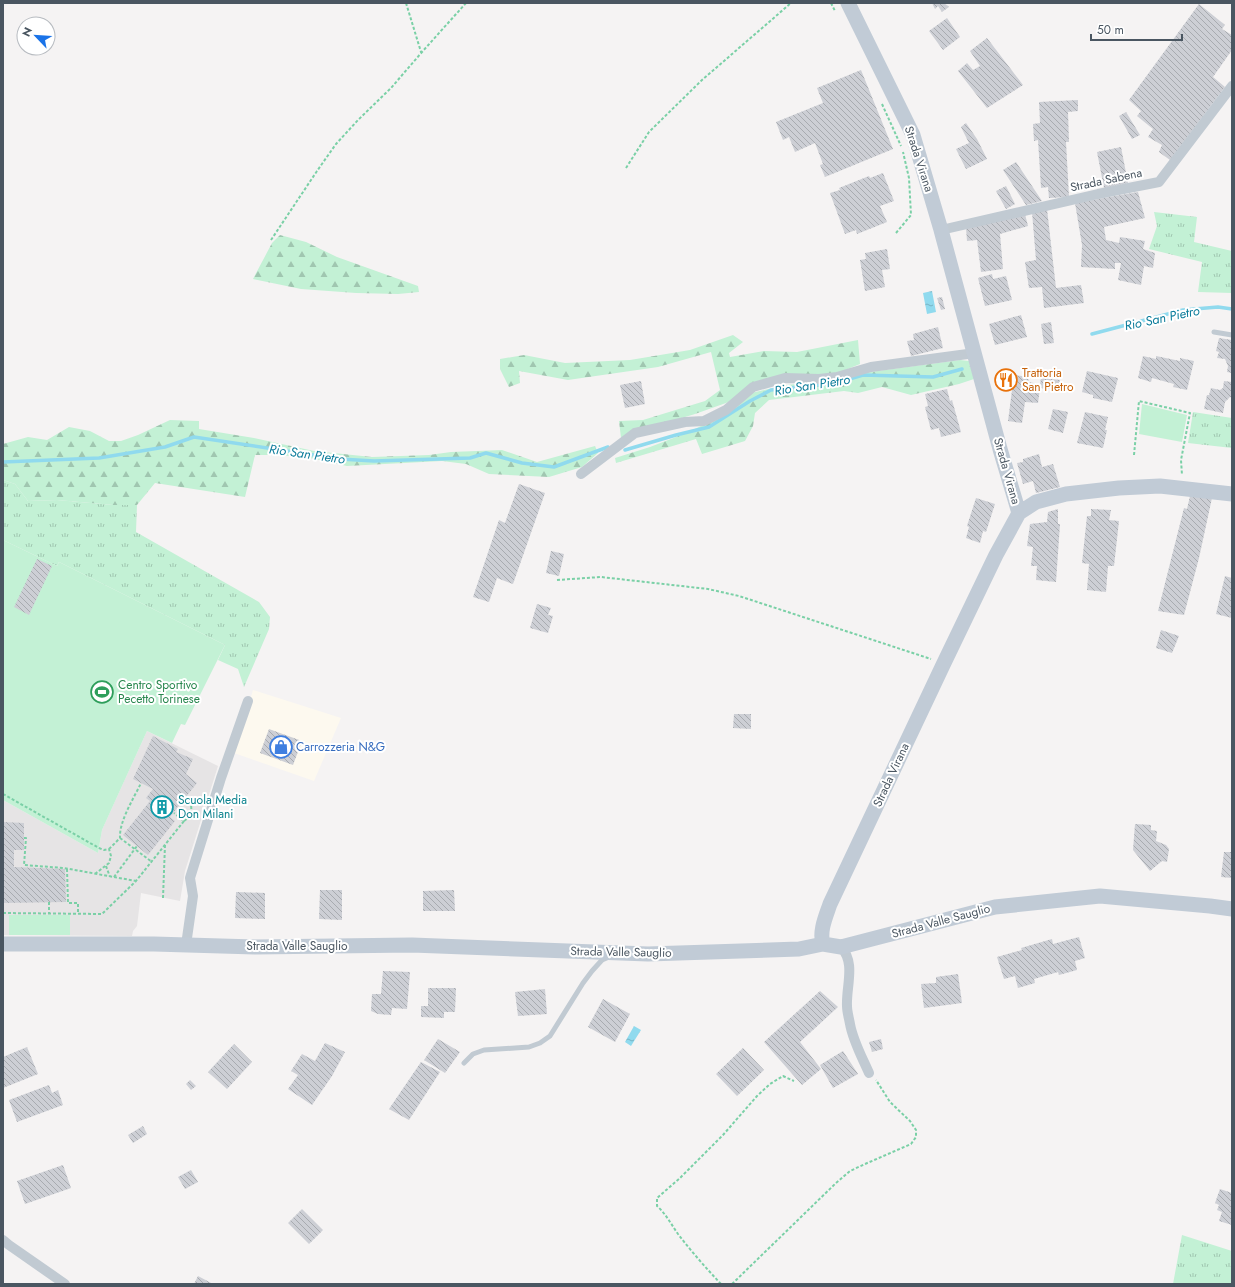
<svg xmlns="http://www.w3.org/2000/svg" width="1235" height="1287" viewBox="0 0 1235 1287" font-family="Jost,sans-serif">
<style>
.commercial{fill:#fdf9ef}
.education{fill:#e6e4e5}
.grass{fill:url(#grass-tufts)}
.forest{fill:url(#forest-firs)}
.park{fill:#c3f1d5}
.water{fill:url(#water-ripples)}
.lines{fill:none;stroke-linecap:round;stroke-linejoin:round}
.stream{stroke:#90daee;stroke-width:3.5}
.building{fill:url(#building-back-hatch)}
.path{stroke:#7ad0a6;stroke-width:2;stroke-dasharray:3 2;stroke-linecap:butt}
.lane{stroke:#c1cad2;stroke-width:5}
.street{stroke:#c1cad2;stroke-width:10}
.secondary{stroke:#c1cbd6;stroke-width:15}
.labels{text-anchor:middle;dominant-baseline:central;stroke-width:4;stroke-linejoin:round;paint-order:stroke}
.street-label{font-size:12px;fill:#4a5661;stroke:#fff}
.food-label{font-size:12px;fill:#c56008;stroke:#fff;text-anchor:start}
.leisure-label{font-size:12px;fill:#27864d;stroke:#fff;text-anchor:start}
.shop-label{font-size:12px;fill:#366cbe;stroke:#fff;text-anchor:start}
.culture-label{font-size:12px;fill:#0d838f;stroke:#fff;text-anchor:start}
.water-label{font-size:13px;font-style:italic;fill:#0c7c9b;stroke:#fff}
</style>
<defs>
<pattern id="grass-tufts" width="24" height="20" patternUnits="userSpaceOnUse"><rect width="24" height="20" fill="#c3f1d5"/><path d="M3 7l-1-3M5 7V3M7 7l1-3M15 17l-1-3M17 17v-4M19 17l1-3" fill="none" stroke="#a0c6b0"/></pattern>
<pattern id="forest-firs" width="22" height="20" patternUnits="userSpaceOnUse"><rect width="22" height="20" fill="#c3f1d5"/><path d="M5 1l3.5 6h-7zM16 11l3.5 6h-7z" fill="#a0c6b0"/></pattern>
<pattern id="water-ripples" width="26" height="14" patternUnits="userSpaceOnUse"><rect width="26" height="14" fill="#90daee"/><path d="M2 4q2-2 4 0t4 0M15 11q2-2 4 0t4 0" fill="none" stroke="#78b4c4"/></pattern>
<pattern id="building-back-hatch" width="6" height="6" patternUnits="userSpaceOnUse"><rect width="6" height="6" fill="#cdcfd5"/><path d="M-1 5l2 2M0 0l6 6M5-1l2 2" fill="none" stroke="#a8abb0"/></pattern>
</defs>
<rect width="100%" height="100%" fill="#f5f3f3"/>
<path class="commercial" d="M253,690L341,718L314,781L234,753Z"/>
<path class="education" d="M147,731L218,766L185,871L180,901L141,893L137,926L133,931L132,936L3,935V800L98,853L102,830Z"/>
<path class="grass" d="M1154,212L1197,217L1194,242L1232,251V293L1198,292L1202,262L1149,249L1157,226Z
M1193,412L1232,418V448L1188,443Z
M3,480L15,484L28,501L57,500L113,505H137L136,532L259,602L270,617L269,629L244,687L238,669L218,660L225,645L59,562L57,566L3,540Z
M1182,1235L1232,1251V1284H1173Z"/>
<path class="forest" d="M280,235L306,242L337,257L418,286L419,292L398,294L356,293L301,289L253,279L272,243Z
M733,335L743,342L729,353L730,357L764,351L797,352L858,340L860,364L838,373L817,375H787L726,403L695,414L655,426L621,438L619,421L643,420L705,401L720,390L711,352L658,367L568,380L519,371L520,383L509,387L500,369V359L524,355L565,363L630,360L690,350Z
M960,360L969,361L974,379L959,384L911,395L882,387L858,393L844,391L769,400L755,413L753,426L745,441L702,454L696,439L616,463L615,458L650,447L689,432L729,412L751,393L786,385L819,382L862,373Z
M170,420L199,421V429L254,438L314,451L372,457L429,455L451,452L502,450L537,462L595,446L598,453L582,467L549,477L489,474L466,464L442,461L347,466L310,458L279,455H255L245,497L155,483L137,505H113L57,500L28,501L15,484L3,480V444L28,437L47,440L69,427L90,431L109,441H121L138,435Z"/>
<path class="park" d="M1142,404L1187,415L1182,442L1139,434Z
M3,540L57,566L59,562L225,645L185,725L181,724L172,743L147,731L102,830L98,853L3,800Z
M9,915H70V935H9Z"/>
<path class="water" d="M932,291L936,312L927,314L923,293Z
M634,1026L641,1030L631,1046L625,1042Z"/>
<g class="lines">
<path class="stream" d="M1092,334L1183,310L1218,307L1232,309
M625,450L676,435L709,427L750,401L771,390L836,383L863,375L933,377L962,369
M3,462L99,458L165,447L194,437L340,459L374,461L470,458L486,453L522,463L554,467L608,447"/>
</g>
<path class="building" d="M932,3H944L949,7L942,12L938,6L935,9Z
M1199,4L1225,25L1222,29L1232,35V50L1213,77L1225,87L1170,160L1159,152L1162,145L1148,137L1153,129L1137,116L1141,111L1129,100Z
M947,18L960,37L943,50L929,31Z
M987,38L1023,85L987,108L958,71L967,63L973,70L980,66L970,51Z
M861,70L893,149L825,177L820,165L823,164L815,143L795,152L789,137L783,140L776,122L823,103L817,88Z
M1078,100V111L1068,112L1069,142H1066L1069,197L1049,198L1048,187L1041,188L1038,140L1034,141L1033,124L1040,123L1039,102Z
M1126,112L1140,135L1132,139L1119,116Z
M966,123L977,139L987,159L966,169L956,149L969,143L961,127Z
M1121,147L1128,183L1104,188L1097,152Z
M1016,162L1042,201L1026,205L1003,170Z
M883,173L894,201L880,206L887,222L857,234L856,230L845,234L830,193L840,190L839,188L869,176L870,178Z
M1006,186L1015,204L1006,209L996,191Z
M1138,192L1145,218L1104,227L1106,240L1119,243L1120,237L1145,241L1143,249L1155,253L1153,268L1144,266L1141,285L1118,280L1121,263H1115V269L1081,267L1082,245L1075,203Z
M1047,209L1056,288L1081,285L1084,303L1044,308L1042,287L1029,288L1025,262L1036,260L1032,212Z
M1025,214L1028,226L1000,234L1003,269L981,272L977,240L967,241L966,228Z
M887,249L890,269L882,270L885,287L865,291L860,260L866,259L865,253Z
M992,274L993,279L1006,276L1012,300L985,306L978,278Z
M942,297L945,309L941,310L937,298Z
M1021,315L1027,337L995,345L989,324Z
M1051,322L1054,343L1044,344L1041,324Z
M938,327L943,348L911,356L907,341L914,340L913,334Z
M1219,338L1232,340V373L1227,372L1228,366L1225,359L1217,358L1219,352L1216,351Z
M1143,356L1156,359V356L1180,361V358L1194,361L1187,390L1173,387L1174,384L1152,378L1151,382L1138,378Z
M1087,371L1118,378L1112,402L1093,398V395L1082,392Z
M1014,375L1029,377L1028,382L1040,384L1041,378L1060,380L1059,390L1040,388L1038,403L1025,402L1022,423L1008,421Z
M641,381L645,404L625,408L620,385Z
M1224,381L1232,382V398L1230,397L1225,402L1223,413L1204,409L1207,395H1209L1211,388L1220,390L1223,388Z
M947,389L950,401L952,400L961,432L941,437L939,428L931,430L925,407L928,406L925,394Z
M1053,409L1068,412L1063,433L1048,429Z
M1085,412L1108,417L1105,430H1107L1103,448L1077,443Z
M1039,454L1042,467L1053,464L1060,487L1036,493L1033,481L1023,484L1017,463L1023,462V459Z
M519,484L545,493L513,584L497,578L489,602L473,597L499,520L505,523Z
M1190,496L1212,498L1199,558L1184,615L1158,611L1184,508L1187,509Z
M976,498L995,504L986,532L983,531L980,543L966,538L969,527L967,526Z
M1058,509V524H1060L1056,582L1036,580L1037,566H1031L1033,547L1027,546L1030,524L1047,522L1048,512Z
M1091,509L1111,510L1109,520L1119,521L1114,566H1108L1106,592L1087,590L1089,564L1082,563L1087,516H1091Z
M551,551L564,554L559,576L546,573Z
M37,559L52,566L29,615L14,607Z
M1225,576L1232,578V618L1216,614Z
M537,604L551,608L548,615L553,616L548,633L530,628Z
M1161,630L1179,636L1172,653L1156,648Z
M734,714H751V729L733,728Z
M269,729L302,741L293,765L260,753Z
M153,736L178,749L176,752L193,759L186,774L197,783L170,817L175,821L148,855L123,835L150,801L146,798L153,789L133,779Z
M3,822L24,823V850H14V867L65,869L66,902L3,903Z
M1135,824L1151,825V830L1157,831L1156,841L1166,845L1169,849L1167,862L1162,861L1150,871L1133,850Z
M1224,852H1232V878L1221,877Z
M320,890H342V920L319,919Z
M454,890L455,911H423V891Z
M236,892L265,893V919L235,918Z
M1079,937L1085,958L1075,961L1077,970L1059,975L1058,972L1034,979L1035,983L1018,988L1015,976L1004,979L997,957L1022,950L1021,948L1052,939L1053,944Z
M383,971L410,972L407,1009L392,1008L391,1015L378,1014L371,1011L372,994H381Z
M958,974L962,1003L924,1008L921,984L936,983V977Z
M428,988H456L455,1012H444V1018L421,1017V1006H428Z
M545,989L547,1014L518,1016L515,992Z
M820,991L838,1007L800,1042L821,1069L802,1085L764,1042Z
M603,999L630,1014L615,1042L588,1027Z
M438,1039L460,1052L445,1073L424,1060Z
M881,1039L883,1049L872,1052L869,1042Z
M325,1043L345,1052L332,1076L312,1105L288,1089L298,1075L291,1071L302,1054L315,1061Z
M234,1044L252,1062L227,1089L208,1072Z
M27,1047L38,1074L3,1088V1057Z
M743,1048L764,1070L737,1096L716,1074Z
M843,1051L858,1074L833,1088L820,1065Z
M421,1062L440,1072L409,1120L389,1109Z
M190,1080L196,1086L191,1090L186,1084Z
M49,1085L52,1093L58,1090L63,1105L17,1122L9,1100Z
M143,1126L147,1134L133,1143L128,1135Z
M63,1165L71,1188L25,1204L17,1181Z
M191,1170L198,1182L185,1189L178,1177Z
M1220,1189L1232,1193V1225L1219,1221L1222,1212L1217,1210L1219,1205L1215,1203Z
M302,1209L323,1230L309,1244L288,1223Z
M198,1276L213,1284H194Z"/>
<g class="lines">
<path class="path" d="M406,3L421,52
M831,3L835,11
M882,104L901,146
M626,168L649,132L702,80L791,3
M896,233L911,215L909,178L903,152
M271,240L317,171L336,144L358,120L391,88L422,52L466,3
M1134,455L1139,401L1190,413L1181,460L1182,475
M557,580L601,577L708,589L739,596L931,659
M3,794L99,848L104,850L109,849L111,856L109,863L95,874
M184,821C191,816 192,813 191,805L184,800
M24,838H26L24,865L64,868L136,881
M120,838L152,862
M109,849L120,838C119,821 134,798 141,783
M106,866L110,877
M67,869L68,903H78V914
M114,877L137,846
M163,898L165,845
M49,902V913
M3,913L102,914L136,881L184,821L174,813
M721,1284C706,1268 691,1251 678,1234C671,1224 666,1214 657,1206V1198L679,1179L723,1135L757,1096L770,1084L783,1076L794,1081
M732,1284L836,1183L850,1171L865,1164L911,1144L916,1137V1130L910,1121L890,1102L876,1080"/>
<path class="lane" d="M1214,332L1232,335
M464,1063L473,1054L484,1050L529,1047L540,1043L550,1036L583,983L592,971L602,960L609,957"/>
<path class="street" d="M941,230L1098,194L1159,182L1232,86
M581,474L635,433L685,422L704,421L726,410L753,387L785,378L819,379L837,377L871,367L975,353
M186,945L193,896L190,878L221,778L248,701
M841,947C856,963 846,986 847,1006C847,1012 849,1018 850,1024C853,1041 862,1057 869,1073
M3,1240L9,1245L65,1284"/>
<path class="secondary" d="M848,3L913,135L941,230L1000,449L1019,513
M3,944H154L255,947L412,945L648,954L799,949L823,944L841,947L995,907L1100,896L1210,906L1232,909
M823,944C819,931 826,916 830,904L943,665L996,555L1019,513L1036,502L1066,494L1119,488L1160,486L1232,494"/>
</g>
<defs>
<g id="restaurant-ring" transform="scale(1.15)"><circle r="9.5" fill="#fff" stroke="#e8710a" stroke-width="1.5"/><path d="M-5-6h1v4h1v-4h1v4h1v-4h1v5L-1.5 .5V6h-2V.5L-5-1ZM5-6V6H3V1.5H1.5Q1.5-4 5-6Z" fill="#e8710a"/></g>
<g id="stadium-ring" transform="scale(1.15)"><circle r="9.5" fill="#fff" stroke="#2e9e5b" stroke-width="1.5"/><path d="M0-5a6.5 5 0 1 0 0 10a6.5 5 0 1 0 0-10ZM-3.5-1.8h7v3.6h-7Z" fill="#2e9e5b"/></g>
<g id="shop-ring" transform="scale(1.15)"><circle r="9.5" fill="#fff" stroke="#3f7fe0" stroke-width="1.5"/><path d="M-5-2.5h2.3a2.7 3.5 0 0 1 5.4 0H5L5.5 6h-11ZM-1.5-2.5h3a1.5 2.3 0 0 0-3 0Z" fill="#3f7fe0"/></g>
<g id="building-ring" transform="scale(1.15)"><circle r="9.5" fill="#fff" stroke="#0f9aa8" stroke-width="1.5"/><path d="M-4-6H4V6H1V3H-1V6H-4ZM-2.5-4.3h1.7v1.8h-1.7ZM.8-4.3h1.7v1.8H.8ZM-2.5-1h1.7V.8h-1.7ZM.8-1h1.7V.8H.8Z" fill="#0f9aa8"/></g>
</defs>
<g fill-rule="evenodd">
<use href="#restaurant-ring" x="1006" y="380"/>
<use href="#stadium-ring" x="102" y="692"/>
<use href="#shop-ring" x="281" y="747"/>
<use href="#building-ring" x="162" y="807"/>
</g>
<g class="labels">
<g class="street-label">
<text transform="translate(919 159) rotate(72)">Strada Virana</text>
<text transform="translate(1106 180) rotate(-12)">Strada Sabena</text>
<text transform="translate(1007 471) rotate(74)">Strada Virana</text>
<text transform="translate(891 775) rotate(-65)">Strada Virana</text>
<text transform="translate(941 921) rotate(-15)">Strada Valle Sauglio</text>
<text x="297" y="946">Strada Valle Sauglio</text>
<text transform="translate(621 952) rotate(1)">Strada Valle Sauglio</text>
</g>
<g class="food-label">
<text x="1022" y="373">Trattoria<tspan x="1022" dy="14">San Pietro</tspan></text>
</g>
<g class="leisure-label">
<text x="118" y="685">Centro Sportivo<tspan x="118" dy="14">Pecetto Torinese</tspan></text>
</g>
<g class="shop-label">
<text x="296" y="747">Carrozzeria N&amp;G</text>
</g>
<g class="culture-label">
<text x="178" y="800">Scuola Media<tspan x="178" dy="14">Don Milani</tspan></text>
</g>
<g class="water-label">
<text transform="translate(1162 318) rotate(-12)">Rio San Pietro</text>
<text transform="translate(812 385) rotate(-9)">Rio San Pietro</text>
<text transform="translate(307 454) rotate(8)">Rio San Pietro</text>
</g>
</g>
<rect width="1235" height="1287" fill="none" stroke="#4a5661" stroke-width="8"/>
<g transform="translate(36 36) rotate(295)"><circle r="19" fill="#ffffff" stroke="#b7bbc0"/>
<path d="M0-3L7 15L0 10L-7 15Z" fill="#1a73e8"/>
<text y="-6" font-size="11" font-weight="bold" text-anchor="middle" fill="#4a5661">N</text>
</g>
<path d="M1091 34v6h91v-6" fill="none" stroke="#4a5661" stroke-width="2"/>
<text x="1097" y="34" font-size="12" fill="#4a5661" stroke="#ffffff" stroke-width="3" paint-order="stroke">50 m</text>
</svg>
